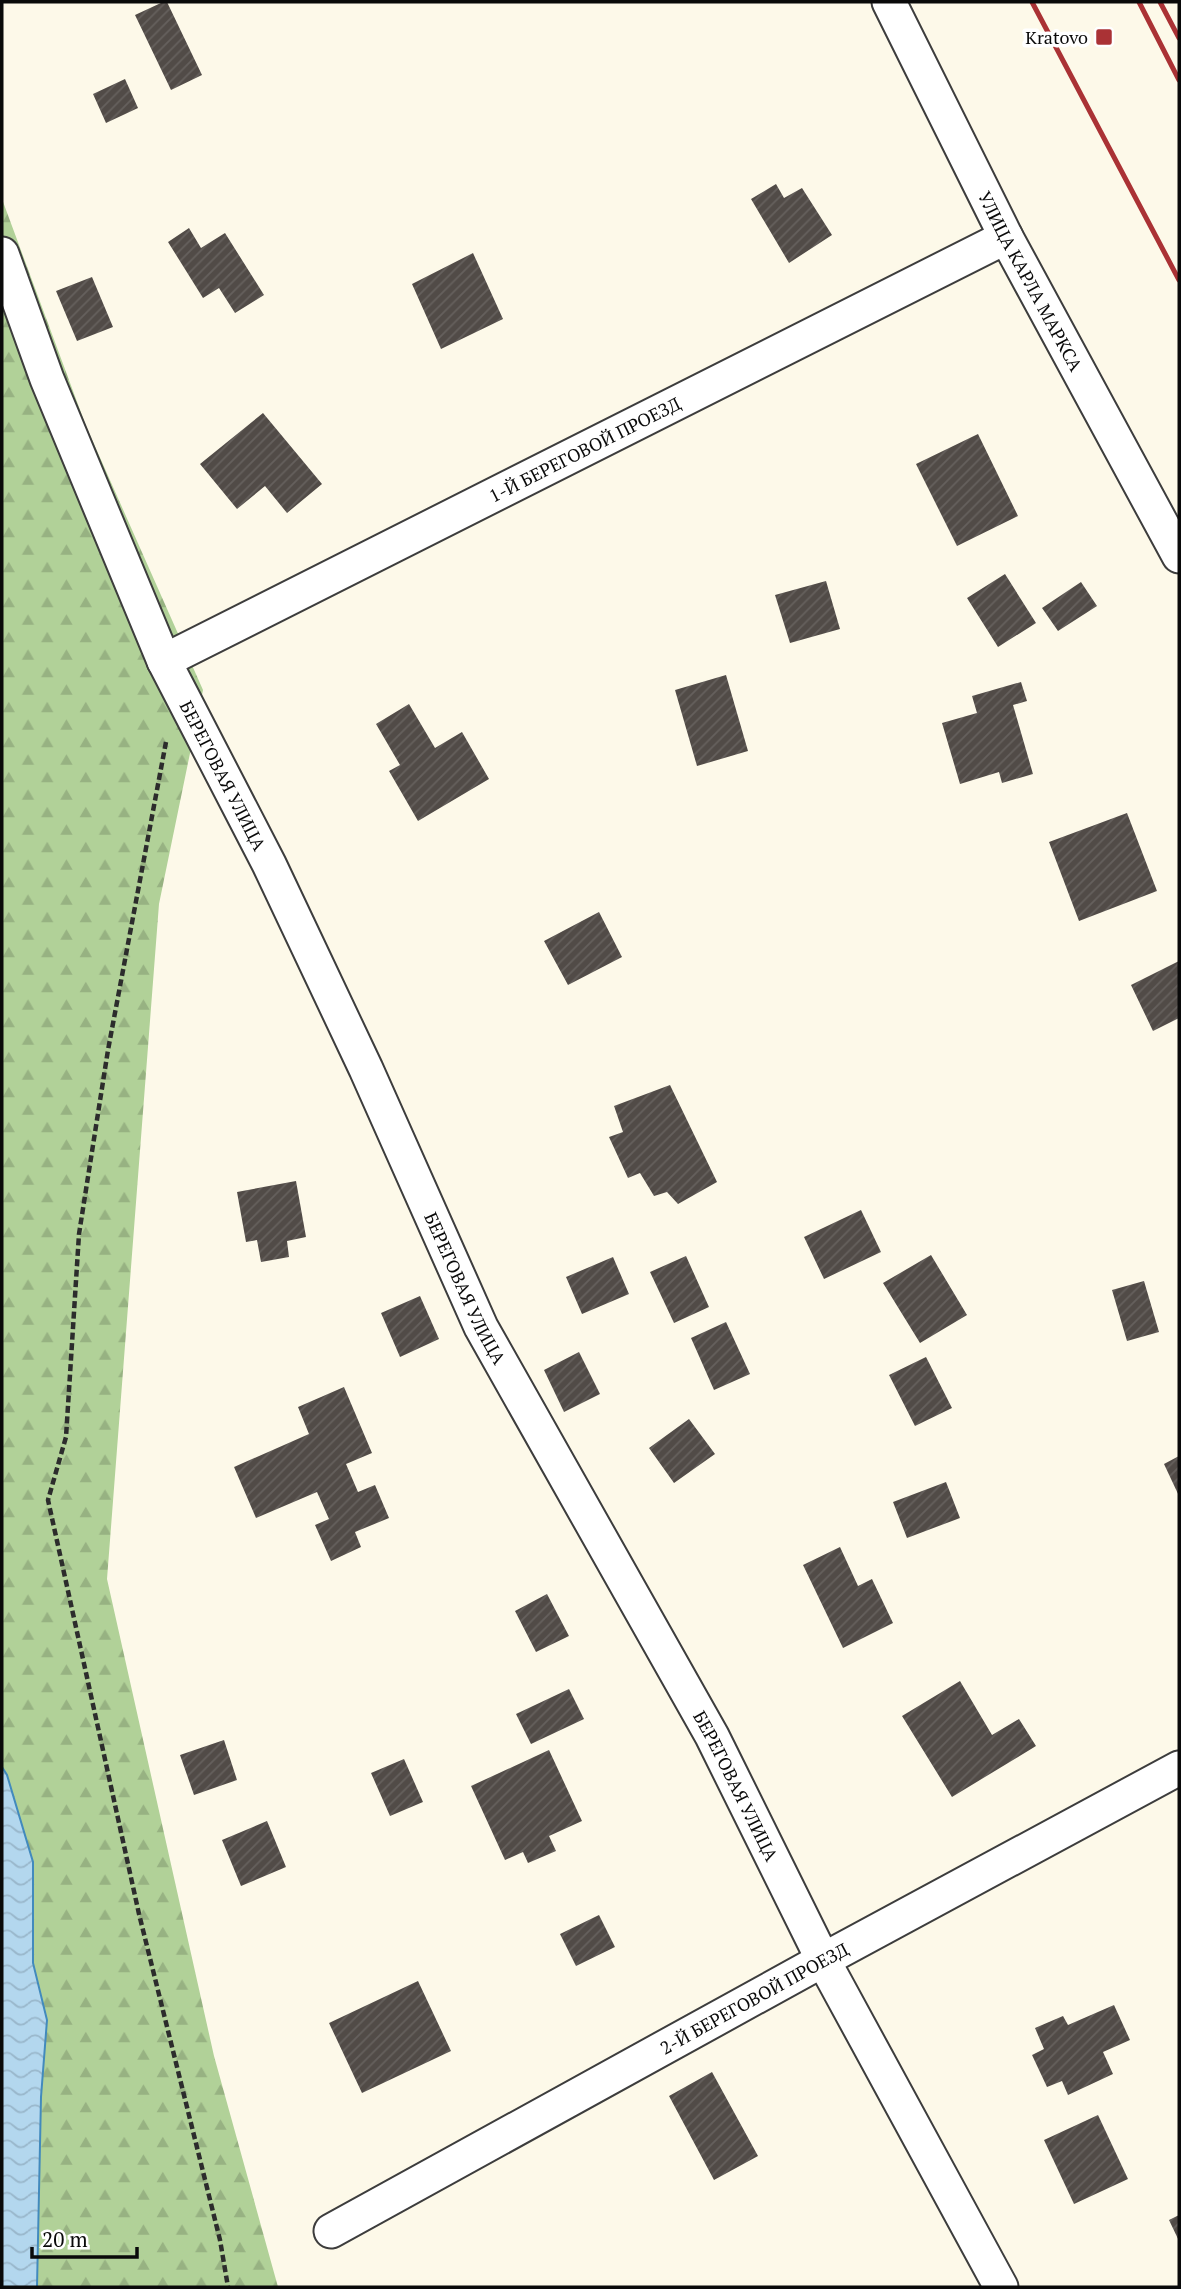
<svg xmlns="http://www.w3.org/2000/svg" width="1181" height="2289" viewBox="0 0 1181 2289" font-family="'PT Serif',serif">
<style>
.forest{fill:url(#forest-firs)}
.water{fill:url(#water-waves);stroke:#428abd;stroke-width:2}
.building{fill:url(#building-hatch)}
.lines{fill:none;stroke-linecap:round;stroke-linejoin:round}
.street-casing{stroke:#3d3d3d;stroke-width:37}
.path{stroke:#2c2c2c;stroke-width:4.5;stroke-dasharray:7 3.5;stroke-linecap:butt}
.street{stroke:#fff;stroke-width:33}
.rail{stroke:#aa3235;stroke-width:5}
.poi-dot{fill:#aa3235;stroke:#fff;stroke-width:2.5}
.labels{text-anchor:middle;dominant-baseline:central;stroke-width:7;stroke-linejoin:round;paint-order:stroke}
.poi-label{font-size:18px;fill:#0a0a0a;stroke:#fff;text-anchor:end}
.street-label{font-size:18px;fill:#0a0a0a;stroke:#fff}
</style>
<defs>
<pattern id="forest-firs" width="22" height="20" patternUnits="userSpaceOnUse" patternTransform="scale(1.75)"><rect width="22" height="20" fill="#b1d198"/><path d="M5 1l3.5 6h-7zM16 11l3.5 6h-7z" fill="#97b282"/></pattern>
<pattern id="water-waves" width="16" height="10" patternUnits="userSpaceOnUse" patternTransform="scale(1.75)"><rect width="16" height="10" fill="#b3d7ee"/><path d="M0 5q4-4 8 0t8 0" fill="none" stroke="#99b7cb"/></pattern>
<pattern id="building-hatch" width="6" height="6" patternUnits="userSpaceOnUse" patternTransform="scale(1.75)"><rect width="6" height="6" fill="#514b47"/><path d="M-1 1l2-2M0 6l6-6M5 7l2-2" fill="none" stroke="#65605d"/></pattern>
</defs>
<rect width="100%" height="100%" fill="#fdf9e9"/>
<path class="forest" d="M2,199L86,426L203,690L159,904L107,1579L214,2056L278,2287H37L41,2097L47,2020L33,1963V1862L7,1775L2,1767Z"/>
<path class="water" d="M2,1767L7,1775L33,1862V1963L47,2020L41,2097L37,2287H2Z"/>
<path class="building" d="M163,2H167L202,75L171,90L135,15Z
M125,79L138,108L106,123L93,94Z
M776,184L784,198L802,188L832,235L789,263L751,199Z
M189,228L201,248L225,233L264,295L235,313L219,288L203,298L168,242Z
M473,253L503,319L441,349L412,284Z
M92,277L113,327L77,341L56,291Z
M263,413L322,484L287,513L265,486L237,509L200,464Z
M978,434L1018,516L957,546L916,464Z
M1005,574L1036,623L998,647L967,598Z
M826,581L840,629L790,643L775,595Z
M1081,582L1097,606L1058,631L1042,608Z
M726,675L748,751L697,766L675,690Z
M1021,682L1027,701L1013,705L1033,774L1002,783L999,772L960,784L942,723L977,713L972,696Z
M409,704L435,748L462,732L489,779L418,821L389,771L400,765L376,724Z
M1127,813L1157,891L1079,921L1049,842Z
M599,912L622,957L568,985L544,941Z
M1179,961V1018L1153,1031L1131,985Z
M670,1085L717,1182L678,1204L667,1192L654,1196L640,1173L628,1178L609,1137L623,1132L614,1106Z
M296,1181L306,1237L287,1241L289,1257L261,1262L257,1240L246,1242L237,1192Z
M861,1210L881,1252L824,1279L804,1237Z
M931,1255L967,1315L920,1343L883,1283Z
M686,1256L709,1307L674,1323L650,1272Z
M613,1257L629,1294L582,1314L566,1277Z
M1144,1281L1159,1332L1127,1341L1112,1290Z
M420,1296L439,1339L400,1357L381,1313Z
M726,1322L750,1374L714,1390L691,1338Z
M579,1352L600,1394L564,1412L544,1370Z
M926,1357L952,1408L915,1426L889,1375Z
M344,1387L372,1453L346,1464L358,1492L375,1485L389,1518L355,1532L361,1547L331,1561L315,1525L329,1519L317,1492L256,1518L234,1467L309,1434L298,1407Z
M689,1419L715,1454L674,1483L649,1448Z
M1179,1456V1496L1164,1464Z
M946,1482L960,1518L907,1538L893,1502Z
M840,1547L858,1586L872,1579L893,1623L843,1648L803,1565Z
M547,1594L569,1636L536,1652L515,1611Z
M960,1681L992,1735L1019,1719L1036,1746L952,1797L902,1716Z
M569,1689L584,1719L531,1744L516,1714Z
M224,1740L237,1780L194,1795L180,1755Z
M549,1750L582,1821L549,1836L556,1851L528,1863L523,1852L505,1860L471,1786Z
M404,1759L423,1802L390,1816L371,1773Z
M267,1821L286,1867L241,1886L222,1840Z
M599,1915L615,1947L576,1966L560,1934Z
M418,1981L451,2051L362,2093L329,2023Z
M1114,2005L1130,2040L1103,2052L1113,2074L1068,2095L1062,2081L1047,2087L1032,2055L1044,2049L1035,2028L1063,2016L1068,2025Z
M712,2072L758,2156L714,2180L669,2096Z
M1098,2115L1128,2179L1074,2204L1044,2140Z
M1179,2215V2241L1169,2220Z"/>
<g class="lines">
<g class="street-casing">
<g id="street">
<path id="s1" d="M889,2L1006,237L1179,556"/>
<path id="s2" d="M2,254L47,379L164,661L269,864L366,1069L481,1327L712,1736L823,1960L1001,2287"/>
<path id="s3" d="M164,661L1006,237"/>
<path id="s4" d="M331,2231L823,1960L1179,1768"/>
</g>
</g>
<path class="path" d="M166,742L108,1050L79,1234L66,1437L48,1500L139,1914L220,2240L228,2287"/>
<use href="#street" class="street"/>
<path class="rail" d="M1032,2L1179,280
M1139,2L1179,80
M1160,2L1179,38"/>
</g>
<rect class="poi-dot" x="1095" y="28" width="18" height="18" rx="3.5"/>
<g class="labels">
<g class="poi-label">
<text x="1088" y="37">Kratovo</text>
</g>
<g class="street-label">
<text stroke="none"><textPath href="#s1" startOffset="313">УЛИЦА КАРЛА МАРКСА</textPath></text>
<text stroke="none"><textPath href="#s3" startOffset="471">1-Й БЕРЕГОВОЙ ПРОЕЗД</textPath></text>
<text stroke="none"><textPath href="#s2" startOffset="567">БЕРЕГОВАЯ УЛИЦА</textPath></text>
<text stroke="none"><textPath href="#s2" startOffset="1134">БЕРЕГОВАЯ УЛИЦА</textPath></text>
<text stroke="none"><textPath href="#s2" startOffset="1701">БЕРЕГОВАЯ УЛИЦА</textPath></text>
<text stroke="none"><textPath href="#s4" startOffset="483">2-Й БЕРЕГОВОЙ ПРОЕЗД</textPath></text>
</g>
</g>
<rect width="1181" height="2289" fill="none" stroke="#0a0a0a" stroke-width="7"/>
<path d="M32 2247v10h105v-10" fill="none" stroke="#0a0a0a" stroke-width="3.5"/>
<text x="42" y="2247" font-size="21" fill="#0a0a0a" stroke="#ffffff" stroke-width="5" paint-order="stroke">20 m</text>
</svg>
